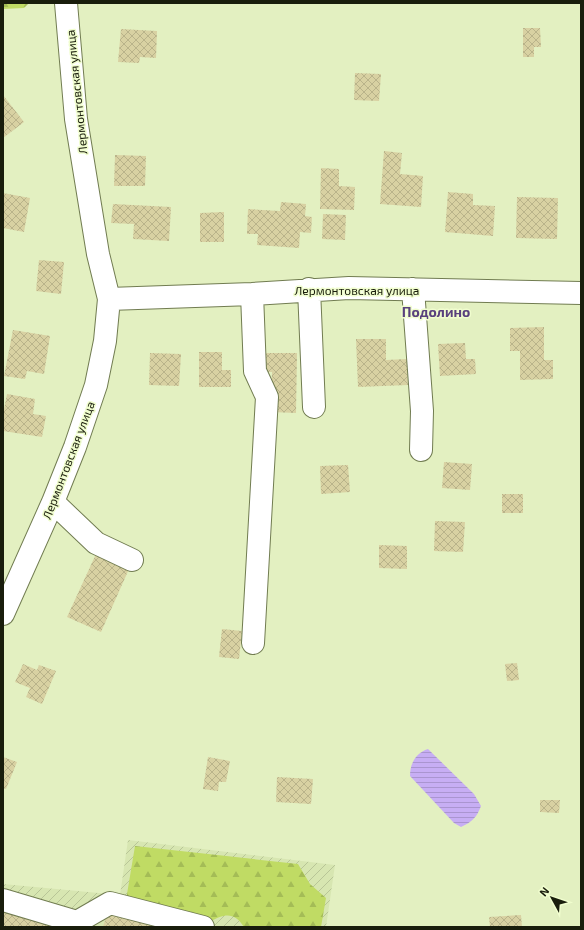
<svg xmlns="http://www.w3.org/2000/svg" width="584" height="930" viewBox="0 0 584 930" font-family="'Exo 2',sans-serif">
<style>
.industrial{fill:url(#industrial-furrows)}
.forest{fill:url(#forest-firs)}
.water{fill:url(#water-rules)}
.building{fill:url(#building-cross-hatch)}
.lines{fill:none;stroke-linecap:round;stroke-linejoin:round}
.minor-casing{stroke:#717c51;stroke-width:24}
.minor{stroke:#fff;stroke-width:22}
.labels{text-anchor:middle;dominant-baseline:central;stroke-width:3;stroke-linejoin:round;paint-order:stroke}
.street-label{font-size:12px;fill:#191d0c;stroke:#f0fdce}
.quarter-label{font-size:14px;font-weight:bold;fill:#59417d;stroke:#f0fdce}
</style>
<defs>
<pattern id="industrial-furrows" width="10" height="10" patternUnits="userSpaceOnUse"><rect width="10" height="10" fill="#d7e6b1"/><path d="M-1 1l2-2M0 10L10 0M9 11l2-2" fill="none" stroke="#b8c597"/></pattern>
<pattern id="forest-firs" width="22" height="20" patternUnits="userSpaceOnUse"><rect width="22" height="20" fill="#c0db64"/><path d="M5 1l3.5 6h-7zM16 11l3.5 6h-7z" fill="#a4bc56"/></pattern>
<pattern id="water-rules" width="6" height="5" patternUnits="userSpaceOnUse"><rect width="6" height="5" fill="#c7aef4"/><path d="M0 2.5h6" fill="none" stroke="#aa95d0"/></pattern>
<pattern id="building-cross-hatch" width="8" height="8" patternUnits="userSpaceOnUse"><rect width="8" height="8" fill="#d8d1a2"/><path d="M0 0l8 8M0 8l8-8" fill="none" stroke="#b9b38a"/></pattern>
</defs>
<rect width="100%" height="100%" fill="#e3f0c1"/>
<path class="industrial" d="M128,840L335,865L326,927H3V884L120,895Z"/>
<path class="forest" d="M3,3H29L24,8L3,9V12Z
M135,846L298,864L310,884L326,898L321,927H244C234,911 224,914 209,922L126,900Z"/>
<path class="water" d="M428,749L474,794L481,806C477,817 472,822 461,827L454,823L410,776C410,763 416,753 428,749Z"/>
<path class="building" d="M523,28H540L541,47H534V57H523Z
M121,29L157,31L156,58L140,57L139,63L118,62Z
M355,73L381,74L379,101L354,100Z
M3,95L24,122L3,138Z
M384,151L402,153L400,174L423,176L421,207L380,204Z
M115,155L146,156L145,186H114Z
M321,168L339,169V186L355,187L354,210L320,209Z
M448,192L473,194V205L495,206L493,236L445,232Z
M3,193L30,198L24,232L3,228Z
M517,197L558,198L557,239L516,238Z
M281,202L306,204L305,216L312,217L311,233L300,232L299,248L257,245L258,234H247L248,209L280,211Z
M113,204L171,207L169,241L133,239L134,224L111,223Z
M224,212V242H200V213Z
M323,214L346,215L345,240L322,239Z
M39,260L64,262L61,294L36,291Z
M544,327V360H553V379L520,380V351H510V328Z
M13,330L50,336L44,374L27,371L25,379L4,376Z
M356,339H386V360L407,359L408,385L358,387Z
M465,343L466,359H475L476,374L440,376L438,344Z
M199,352H222V370H231V387H199Z
M150,353L181,354L179,386L149,385Z
M263,353H297L296,413L271,412L272,372H263Z
M7,394L35,399L33,414L46,416L42,437L3,431V414Z
M444,462L472,464L470,490L442,488Z
M348,465L350,492L321,494L320,466Z
M502,494H523V513H502Z
M435,521L465,522L463,552L434,551Z
M379,545L407,546V569L379,568Z
M96,554L129,569L101,632L67,617Z
M222,629L242,631L239,659L219,657Z
M517,663L519,680L507,681L505,664Z
M23,664L37,670L39,665L56,671L42,704L26,697L30,688L15,682Z
M3,757L17,762L6,789L3,788Z
M208,757L230,761L226,782H219L218,791L203,789Z
M277,777L313,779L311,804L276,802Z
M540,800H560L559,813L540,812Z
M3,912L49,925V927H3Z
M107,913L158,927H103Z
M521,915L522,927H490L489,917Z"/>
<g class="lines">
<g class="minor-casing">
<path id="minor" d="M309,289L314,407
M413,289L422,411L421,450
M252,294L255,371L267,397L253,643
M109,299L252,294L349,288L581,293
M53,502L96,543L132,560
M3,614L53,502L75,447L96,385L105,341L109,299L98,254L76,119L66,3
M3,900L77,922L110,903L203,927"/>
</g>
<use href="#minor" class="minor"/>
</g>
<g class="labels">
<g class="street-label">
<text transform="translate(76 92) rotate(-96)">Лермонтовская улица</text>
<text x="357" y="290">Лермонтовская улица</text>
<text transform="translate(68 460) rotate(-69)">Лермонтовская улица</text>
</g>
<g class="quarter-label">
<text x="436" y="311">Подолино</text>
</g>
</g>
<rect width="584" height="930" fill="none" stroke="#191d0c" stroke-width="8"/>
<g transform="translate(552 898) rotate(310)" stroke="#f0fdce" stroke-width="3" paint-order="stroke">
<path d="M0-3L7 15L0 10L-7 15Z" fill="#191d0c"/>
<text y="-6" font-size="11" font-weight="bold" text-anchor="middle" fill="#191d0c">N</text>
</g>
</svg>
